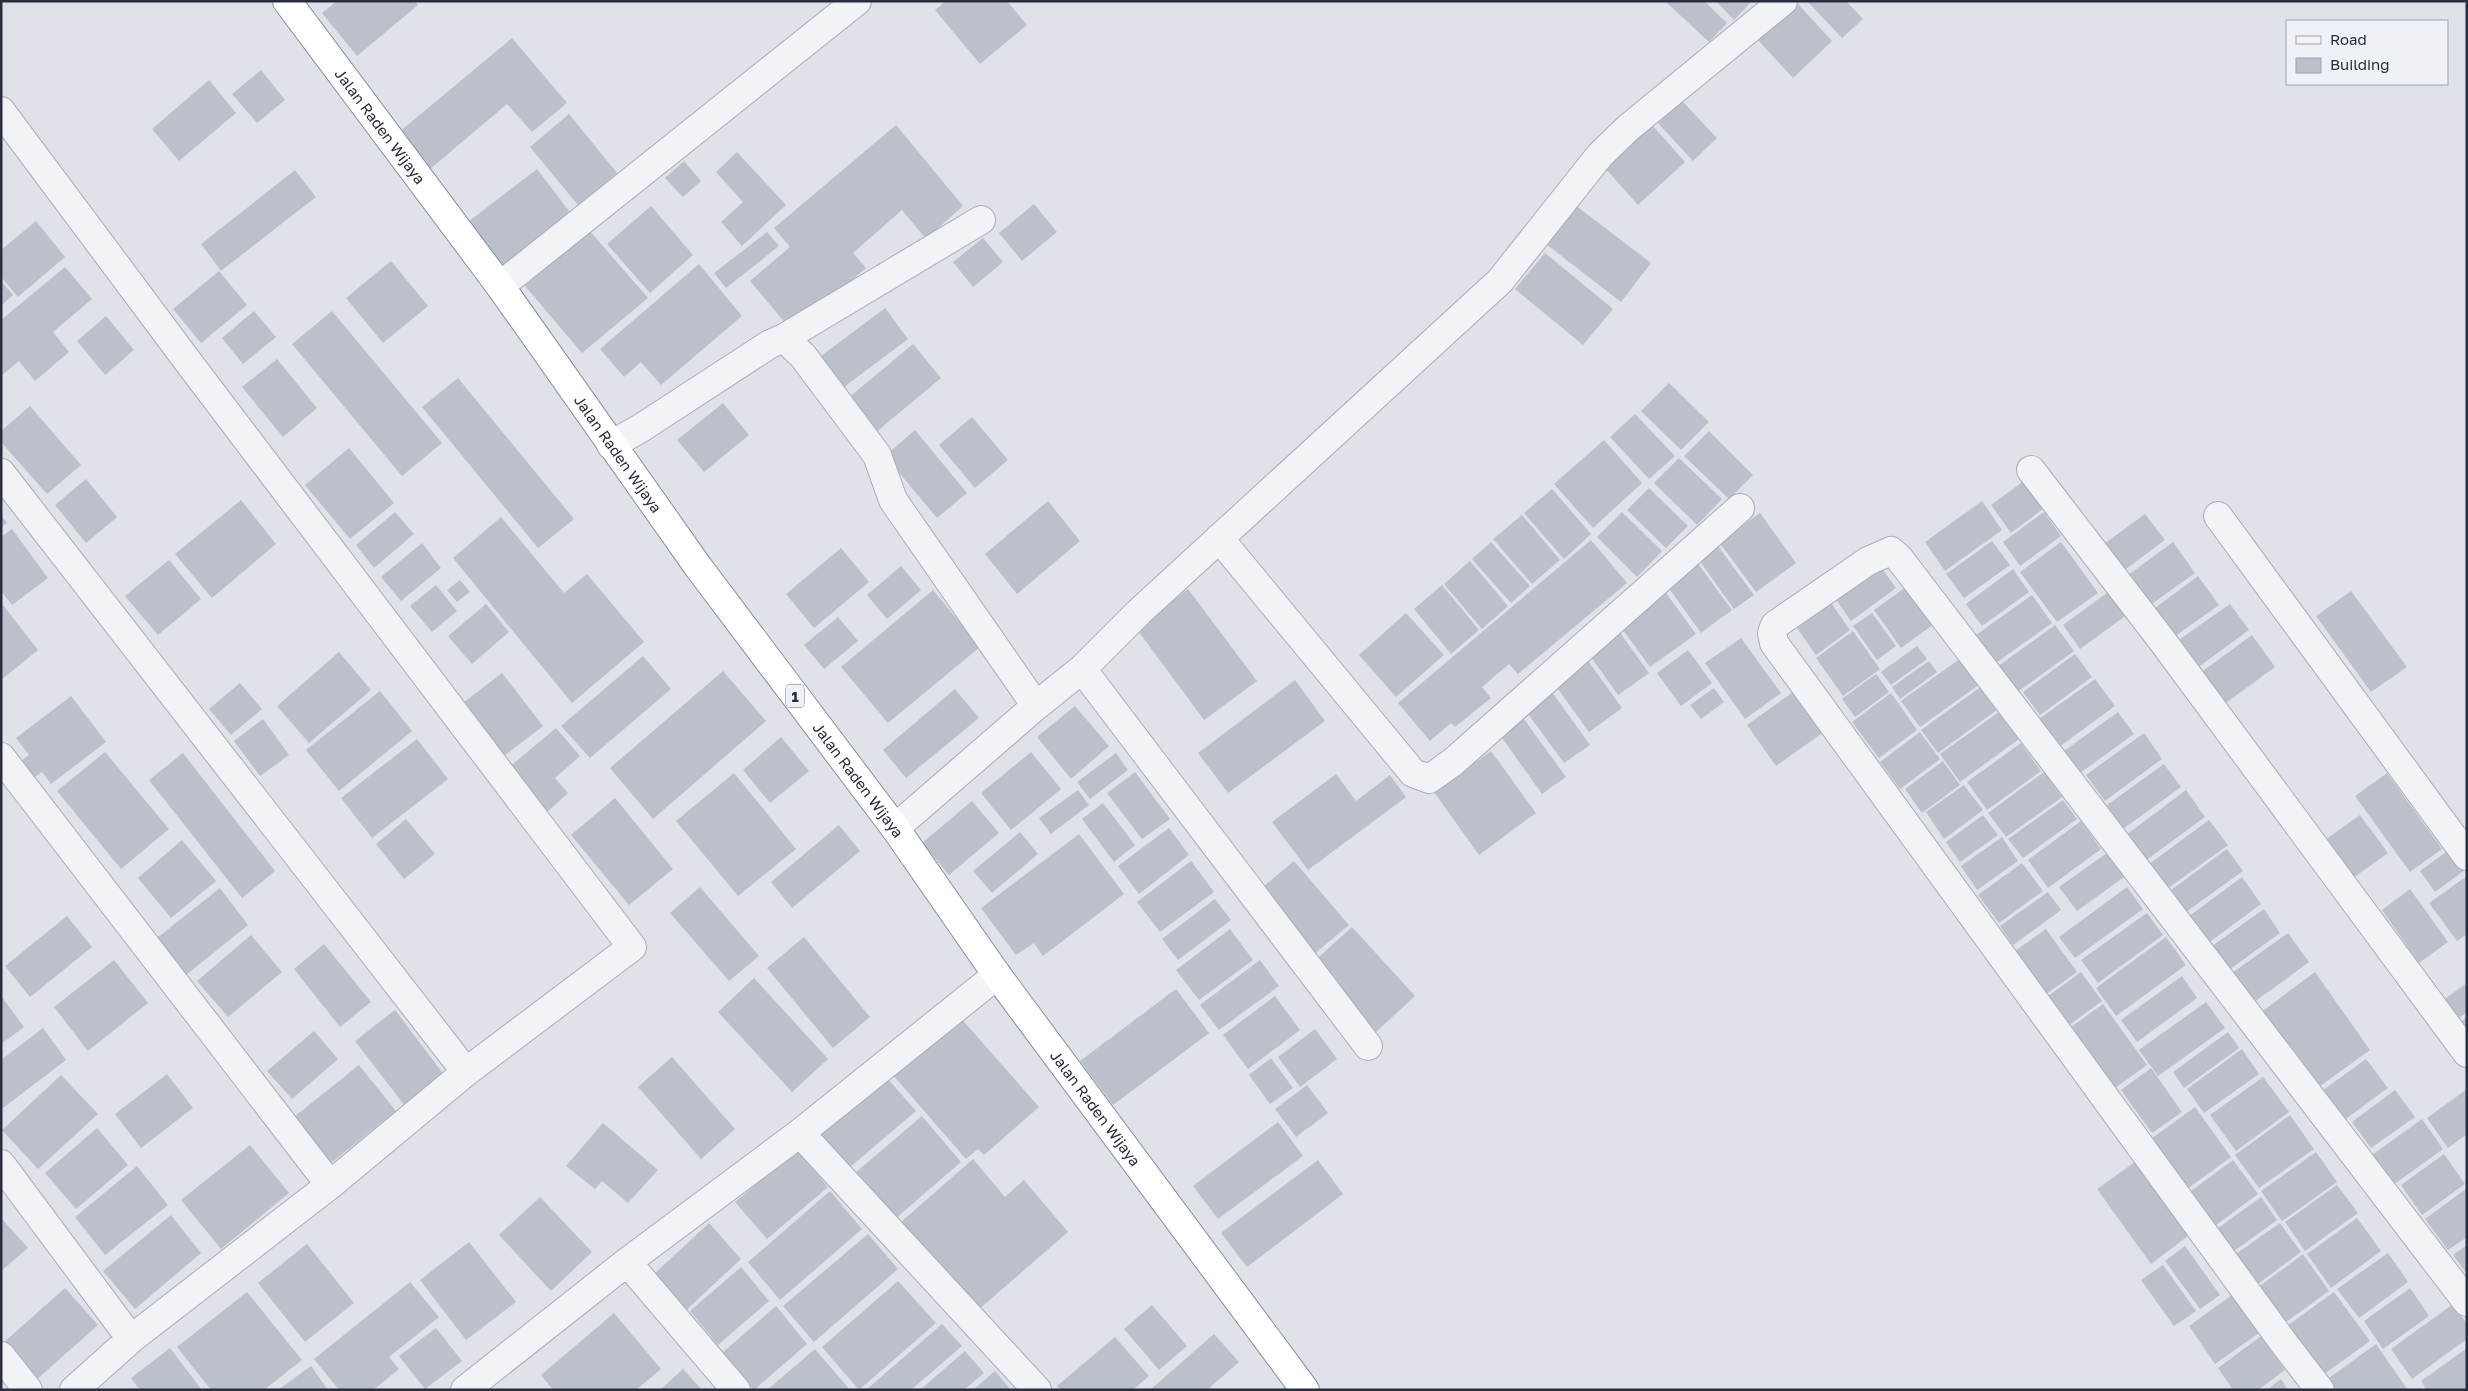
<svg xmlns="http://www.w3.org/2000/svg" width="2468" height="1391" viewBox="0 0 2468 1391" font-family="'Golos Text',sans-serif">
<style>
.building{fill:#bcc0ca}
.lines{fill:none;stroke-linecap:round;stroke-linejoin:round}
.street-casing{stroke:#a8acb5;stroke-width:30}
.highway-casing{stroke:#868e9e;stroke-width:30}
.street{stroke:#f1f3f6;stroke-width:28}
.highway{stroke:#fff;stroke-width:28}
.labels{text-anchor:middle;dominant-baseline:central;stroke-width:4;stroke-linejoin:round;paint-order:stroke}
.shield{fill:#eef1f5;stroke:#636875;stroke-width:1}
.shield-label{font-size:14px;font-weight:bold;fill:#282e3e}
.street-label{font-size:15px;fill:#282e3e;stroke:#eef1f5}
</style>
<rect width="100%" height="100%" fill="#dfe2e8"/>
<path class="building" d="M337,1H415L418,5L357,56L322,13Z
M946,1H1007L1027,25L980,64L935,10Z
M1665,1H1704L1727,23L1709,42Z
M1716,1H1752L1734,20Z
M1807,1H1846L1863,19L1842,38Z
M1798,4L1832,41L1793,78L1758,40Z
M512,38L567,103L532,132L507,104L429,170L398,133Z
M261,70L285,100L257,123L232,94Z
M209,80L236,113L179,161L152,129Z
M1682,101L1717,138L1693,161L1658,123Z
M569,114L617,173L578,205L530,147Z
M896,125L963,206L926,239L902,210L853,253L866,268L792,331L750,281L790,247L774,228Z
M1652,125L1685,162L1638,205L1605,168Z
M737,152L786,205L742,246L721,222L743,202L716,172Z
M684,161L701,181L683,197L665,178Z
M537,169L572,215L502,267L468,222Z
M295,170L316,197L221,271L201,244Z
M1034,204L1057,232L1022,261L999,233Z
M1575,205L1651,263L1621,302L1546,244Z
M651,206L693,255L650,293L607,244Z
M36,221L65,257L18,297L1,277V250Z
M589,230L648,298L582,353L525,286Z
M767,232L779,246L726,288L714,273Z
M983,238L1003,262L973,287L953,262Z
M1545,253L1613,309L1583,345L1515,289Z
M391,261L428,306L383,343L346,298Z
M699,264L742,316L661,385L641,362L624,377L600,349Z
M65,267L92,299L53,332L69,352L35,381L19,361L1,376V320Z
M219,271L247,305L201,343L173,309Z
M1,281L13,295L1,306Z
M885,308L908,339L840,390L817,359Z
M254,311L276,337L243,364L222,338Z
M332,311L442,443L402,476L292,344Z
M106,316L134,350L105,375L77,341Z
M913,344L941,378L875,433L847,399Z
M277,359L317,408L283,437L242,387Z
M458,378L574,519L538,548L422,407Z
M1669,383L1709,422L1681,450L1641,411Z
M723,403L749,435L704,472L677,440Z
M30,406L81,465L47,494L1,442V431Z
M1635,414L1675,456L1649,479L1610,437Z
M972,417L1008,460L975,488L939,445Z
M915,430L967,493L937,518L885,456Z
M1709,431L1753,475L1729,499L1684,456Z
M1604,440L1642,483L1593,528L1554,484Z
M349,448L394,503L350,539L305,485Z
M1679,458L1722,499L1697,525L1654,483Z
M2028,478L2047,506L2011,533L1991,505Z
M86,479L117,517L86,543L55,505Z
M1649,488L1688,526L1666,548L1627,510Z
M1552,489L1591,534L1564,559L1524,513Z
M241,500L276,544L212,598L175,554Z
M1048,501L1080,541L1017,594L985,554Z
M1982,501L2002,530L1945,571L1925,542Z
M395,512L414,534L374,568L356,545Z
M1622,512L1662,551L1637,577L1597,537Z
M2044,512L2061,536L2020,566L2003,542Z
M1760,513L1796,563L1756,592L1719,542Z
M2145,514L2165,540L2119,574L2100,547Z
M1,515L7,523L1,527Z
M1522,515L1560,560L1532,584L1493,539Z
M501,517L564,593L587,574L644,642L572,703L453,558Z
M12,529L48,578L12,605L1,591V537Z
M1591,540L1627,583L1518,674L1509,664L1482,687L1491,698L1455,727L1451,723L1430,741L1398,703Z
M1992,541L2010,565L1964,598L1946,574Z
M1491,542L1530,586L1511,603L1472,559Z
M2061,542L2098,593L2057,622L2020,572Z
M2173,542L2195,573L2146,608L2124,578Z
M422,543L441,568L401,601L381,577Z
M1718,546L1754,595L1734,609L1699,560Z
M841,548L869,582L814,628L786,594Z
M169,560L201,599L158,635L125,596Z
M1470,561L1508,606L1482,629L1444,584Z
M1696,561L1732,610L1701,633L1666,584Z
M901,566L921,590L887,619L867,595Z
M1880,566L1896,588L1851,621L1835,598Z
M2013,569L2029,592L1982,626L1966,604Z
M2198,576L2219,605L2171,639L2151,611Z
M460,580L470,592L457,602L447,590Z
M436,585L457,611L432,632L410,606Z
M1442,585L1479,630L1451,654L1414,609Z
M1906,587L1934,624L1901,648L1874,610Z
M1188,589L1257,681L1204,720L1136,628Z
M933,590L980,647L888,723L841,667Z
M2111,590L2128,614L2080,649L2063,625Z
M2351,591L2407,667L2371,692L2316,616Z
M1666,593L1696,634L1650,667L1620,626Z
M2032,595L2052,623L1996,663L1976,635Z
M1831,603L1850,630L1816,655L1797,628Z
M486,604L509,632L472,664L448,636Z
M2230,604L2249,630L2193,671L2173,644Z
M3,605L38,650L1,680V606Z
M1406,613L1444,655L1396,697L1359,655Z
M1872,613L1896,646L1877,660L1853,626Z
M838,617L858,641L824,669L804,645Z
M2055,625L2074,651L2016,693L1997,667Z
M1618,630L1649,673L1618,695L1588,653Z
M1853,631L1880,669L1843,696L1816,658Z
M2252,635L2275,667L2219,708L2196,676Z
M1741,638L1781,693L1745,719L1705,663Z
M1917,646L1927,659L1891,685L1881,672Z
M1688,650L1712,683L1681,706L1657,673Z
M339,652L371,690L309,743L277,706Z
M2075,654L2092,677L2040,715L2023,692Z
M643,656L671,689L590,758L561,726Z
M1586,658L1622,708L1589,732L1553,682Z
M1961,658L1980,684L1920,727L1901,701Z
M1929,661L1937,672L1900,699L1892,687Z
M723,671L766,721L653,819L610,768Z
M502,673L543,726L505,755L464,702Z
M1876,674L1889,692L1855,717L1842,699Z
M2095,679L2115,706L2059,747L2039,719Z
M1295,680L1325,721L1228,793L1198,753Z
M240,683L262,709L231,735L209,709Z
M1982,686L1998,709L1938,753L1921,730Z
M1714,688L1724,702L1701,719L1690,705Z
M955,689L979,718L906,778L883,750Z
M1796,690L1825,731L1776,766L1747,725Z
M380,691L412,731L339,791L306,750Z
M1552,692L1590,745L1564,763L1526,711Z
M1891,693L1917,730L1879,758L1852,722Z
M71,696L106,742L51,784L42,772L27,783L13,767L29,755L16,738Z
M1075,706L1109,746L1071,779L1037,737Z
M1999,712L2019,739L1960,782L1940,754Z
M2118,712L2134,734L2080,773L2064,751Z
M1523,718L1566,777L1542,794L1500,735Z
M263,719L289,755L260,776L234,741Z
M556,728L580,756L555,778L568,793L545,814L507,769Z
M1920,732L1940,759L1900,789L1880,762Z
M2144,733L2162,759L2105,801L2086,775Z
M781,737L809,771L770,803L743,770Z
M417,739L448,779L372,838L341,798Z
M2021,743L2041,771L1987,810L1967,782Z
M1491,751L1536,813L1479,855L1434,792Z
M105,752L169,829L121,869L57,791Z
M1031,752L1061,789L1011,830L981,793Z
M183,753L275,871L242,898L149,780Z
M1116,753L1128,770L1090,799L1077,782Z
M1943,761L1960,785L1922,813L1905,789Z
M2164,764L2181,787L2123,829L2107,805Z
M1135,772L1170,819L1142,839L1107,793Z
M2044,772L2062,797L2006,837L1988,813Z
M734,773L796,849L738,896L676,821Z
M2387,773L2442,849L2410,872L2355,796Z
M1336,774L1356,801L1390,775L1406,797L1308,870L1272,822Z
M1964,785L1983,810L1944,839L1926,812Z
M1078,790L1089,805L1051,834L1039,818Z
M2186,790L2205,817L2145,861L2126,835Z
M615,798L673,869L629,905L571,835Z
M2063,800L2077,819L2023,858L2008,839Z
M972,801L999,833L949,875L922,843Z
M1103,803L1135,845L1114,862L1082,819Z
M1983,815L1998,835L1960,862L1946,842Z
M2360,815L2388,853L2353,878L2325,840Z
M406,819L435,854L404,879L376,844Z
M2209,820L2228,845L2167,889L2149,864Z
M2081,821L2101,849L2048,888L2028,860Z
M839,825L860,851L792,908L771,882Z
M1169,828L1189,855L1139,894L1118,866Z
M1020,832L1038,854L992,893L973,871Z
M1079,834L1124,894L1043,956L1034,943L1016,955L981,908Z
M2002,837L2018,861L1977,890L1961,866Z
M182,840L216,881L171,918L138,878Z
M2227,849L2243,871L2186,912L2171,890Z
M2450,849L2465,870L2435,892L2420,871Z
M2107,853L2124,877L2077,911L2059,887Z
M1191,861L1214,892L1160,932L1137,902Z
M1294,861L1349,925L1312,956L1257,892Z
M2022,863L2043,891L1999,923L1978,895Z
M2467,876V934L2457,941L2429,903Z
M2242,877L2261,904L2207,944L2188,917Z
M700,887L759,956L729,981L670,913Z
M2127,887L2143,909L2075,958L2059,937Z
M220,888L248,925L186,975L157,938Z
M2410,889L2448,942L2419,963L2382,910Z
M2048,892L2061,910L2013,945L2000,926Z
M1215,899L1231,920L1178,960L1162,939Z
M2264,909L2280,933L2229,970L2212,946Z
M2147,913L2163,935L2098,983L2081,960Z
M67,916L92,947L30,997L5,966Z
M1352,927L1415,996L1376,1032L1312,963Z
M1230,929L1253,960L1199,1000L1176,970Z
M2046,929L2077,972L2042,997L2011,954Z
M2288,933L2309,962L2253,1003L2232,973Z
M251,935L282,972L228,1017L197,981Z
M804,937L870,1017L833,1048L767,968Z
M2166,937L2186,965L2116,1016L2096,988Z
M324,944L371,1002L340,1027L294,969Z
M114,960L148,1003L88,1051L54,1007Z
M1260,960L1279,986L1219,1030L1200,1005Z
M2081,972L2102,1001L2061,1031L2040,1002Z
M2315,972L2370,1050L2316,1089L2260,1013Z
M2182,976L2197,998L2137,1042L2121,1020Z
M754,978L828,1059L792,1092L718,1012Z
M2467,983V1012L2452,1023L2439,1003Z
M1176,989L1209,1033L1113,1105L1080,1061Z
M1,996L24,1027L1,1044Z
M1275,996L1300,1030L1248,1069L1223,1035Z
M2206,1002L2225,1028L2158,1076L2139,1050Z
M2103,1004L2147,1065L2115,1088L2071,1027Z
M395,1010L445,1076L405,1106L355,1041Z
M959,1016L1039,1107L984,1155L978,1149L966,1159L892,1074Z
M2467,1017V1035L2458,1024Z
M43,1028L66,1060L3,1108L1,1106V1060Z
M1315,1029L1337,1059L1300,1087L1278,1057Z
M314,1031L338,1059L292,1099L267,1071Z
M2228,1032L2239,1048L2184,1088L2173,1072Z
M2242,1049L2259,1074L2204,1113L2187,1089Z
M672,1057L735,1129L701,1159L638,1087Z
M1271,1058L1293,1088L1270,1104L1249,1075Z
M2366,1059L2388,1088L2343,1121L2322,1091Z
M359,1065L396,1111L326,1167L289,1121Z
M2151,1068L2182,1112L2152,1133L2121,1090Z
M880,1070L916,1111L849,1168L814,1127Z
M167,1074L193,1108L141,1148L115,1114Z
M61,1075L98,1114L38,1169L2,1130Z
M2263,1077L2289,1112L2236,1151L2210,1115Z
M1307,1085L1328,1113L1296,1137L1275,1109Z
M2467,1089V1134L2448,1148L2427,1118Z
M2395,1090L2415,1117L2371,1148L2352,1122Z
M2195,1107L2231,1157L2187,1189L2151,1139Z
M2290,1115L2314,1149L2259,1188L2235,1155Z
M922,1116L961,1162L895,1219L855,1173Z
M2422,1119L2443,1149L2393,1185L2372,1155Z
M1278,1122L1303,1156L1218,1219L1193,1186Z
M603,1123L658,1170L628,1203L602,1181L595,1189L566,1166Z
M97,1128L128,1165L76,1209L45,1173Z
M250,1145L289,1193L221,1249L181,1200Z
M797,1150L828,1187L767,1239L735,1202Z
M2316,1152L2337,1182L2282,1221L2261,1191Z
M2444,1154L2465,1184L2422,1215L2401,1185Z
M973,1159L1005,1197L1024,1180L1068,1232L977,1311L901,1222Z
M1318,1160L1343,1194L1247,1267L1221,1233Z
M2233,1160L2258,1194L2212,1228L2187,1194Z
M2135,1162L2188,1236L2151,1264L2097,1189Z
M137,1166L168,1205L105,1255L75,1217Z
M2337,1185L2358,1213L2305,1251L2285,1222Z
M2467,1188V1237L2448,1250L2425,1219Z
M830,1191L862,1229L780,1300L748,1262Z
M540,1197L592,1252L551,1291L499,1235Z
M2261,1197L2277,1220L2230,1254L2214,1231Z
M171,1215L201,1253L135,1309L103,1271Z
M1,1218L28,1248L1,1271Z
M2357,1218L2381,1251L2331,1288L2307,1254Z
M709,1223L741,1259L683,1313L651,1277Z
M2280,1223L2301,1252L2255,1286L2233,1256Z
M868,1234L898,1269L814,1342L783,1306Z
M469,1242L516,1302L466,1340L420,1280Z
M307,1244L354,1303L305,1342L258,1283Z
M2467,1245V1274L2453,1255Z
M2185,1246L2220,1295L2200,1309L2165,1261Z
M2388,1253L2408,1282L2359,1318L2337,1289Z
M2303,1254L2329,1291L2286,1322L2260,1286Z
M2163,1265L2196,1311L2174,1326L2141,1280Z
M741,1267L769,1301L718,1345L690,1311Z
M898,1281L936,1323L859,1390L822,1347Z
M410,1282L439,1317L389,1357L399,1369L373,1390H339L314,1359Z
M65,1288L98,1325L35,1381L2,1344Z
M2410,1288L2429,1316L2383,1349L2364,1321Z
M247,1292L302,1360L264,1390H211L177,1347Z
M2334,1292L2370,1341L2320,1377L2284,1328Z
M2232,1295L2259,1333L2215,1364L2189,1326Z
M2453,1304L2467,1324V1339L2412,1379L2391,1349Z
M1152,1305L1187,1346L1159,1370L1124,1329Z
M776,1306L807,1344L754,1390L722,1353Z
M614,1313L661,1369L636,1390H553L541,1375Z
M942,1324L962,1346L911,1390H866Z
M436,1328L462,1361L425,1389L399,1356Z
M1214,1334L1239,1362L1207,1390H1150Z
M2261,1336L2285,1370L2258,1390H2233L2218,1368Z
M1115,1337L1149,1376L1133,1390H1061L1057,1386Z
M2376,1344L2408,1390H2327L2322,1383Z
M170,1348L202,1390H140L131,1378Z
M2467,1348V1390H2427L2421,1381Z
M815,1349L850,1390H767Z
M965,1351L984,1373L964,1390H920Z
M311,1366L328,1390H278Z
M683,1369L702,1390H660Z
M995,1371L1011,1390H973Z
M2281,1379L2288,1390H2267Z"/>
<g class="lines">
<g class="street-casing">
<path id="street" d="M1,111L189,363L632,947L466,1072L330,1185L131,1339L1,1164
M500,286L857,1
M784,338L981,220
M611,445L641,428L770,344L784,338L803,356L877,455L893,500L1036,706
M2031,470L2161,639L2467,1053
M1,473L466,1072
M2218,516L2467,856
M1219,538L1413,773L1429,779L1453,762L1740,508
M1082,669L1368,1046
M1,757L330,1185
M895,828L1036,706L1082,669L1139,612L1500,281L1600,155L1628,128L1783,1
M800,1133L1037,1390
M627,1262L736,1390
M1,1356L28,1390
M74,1390L131,1339
M465,1390L627,1262L800,1133L997,975
M2320,1390L2283,1342L1774,643L1772,633L1775,625L1868,561L1891,551L1899,558L2467,1302"/>
</g>
<g class="highway-casing">
<g id="highway">
<path id="s1" d="M287,1L500,286L699,568L895,828L997,975L1305,1390"/>
</g>
</g>
<use href="#street" class="street"/>
<use href="#highway" class="highway"/>
</g>
<g class="labels">
<rect class="shield" x="786" y="684.5" width="18" height="23" rx="4"/>
<g class="shield-label">
<text x="795" y="696">1</text>
</g>
<g class="street-label">
<text stroke="none"><textPath href="#s1" startOffset="156">Jalan Raden Wijaya</textPath></text>
<text stroke="none"><textPath href="#s1" startOffset="561">Jalan Raden Wijaya</textPath></text>
<text stroke="none"><textPath href="#s1" startOffset="966">Jalan Raden Wijaya</textPath></text>
<text stroke="none"><textPath href="#s1" startOffset="1371">Jalan Raden Wijaya</textPath></text>
</g>
</g>
<rect width="2468" height="1391" fill="none" stroke="#282e3e" stroke-width="5"/>
<rect x="2286" y="20" width="162" height="65" fill="#eef1f5" stroke="#9fa3ac"/>
<rect x="2296" y="36" width="25" height="8" fill="#f1f3f6" stroke="#9fa3ac"/>
<text x="2330" y="45" font-size="15" fill="#282e3e">Road</text>
<rect x="2296" y="58" width="25" height="15" fill="#bcc0ca" stroke="#9fa3ac"/>
<text x="2330" y="70" font-size="15" fill="#282e3e">Building</text>
</svg>
